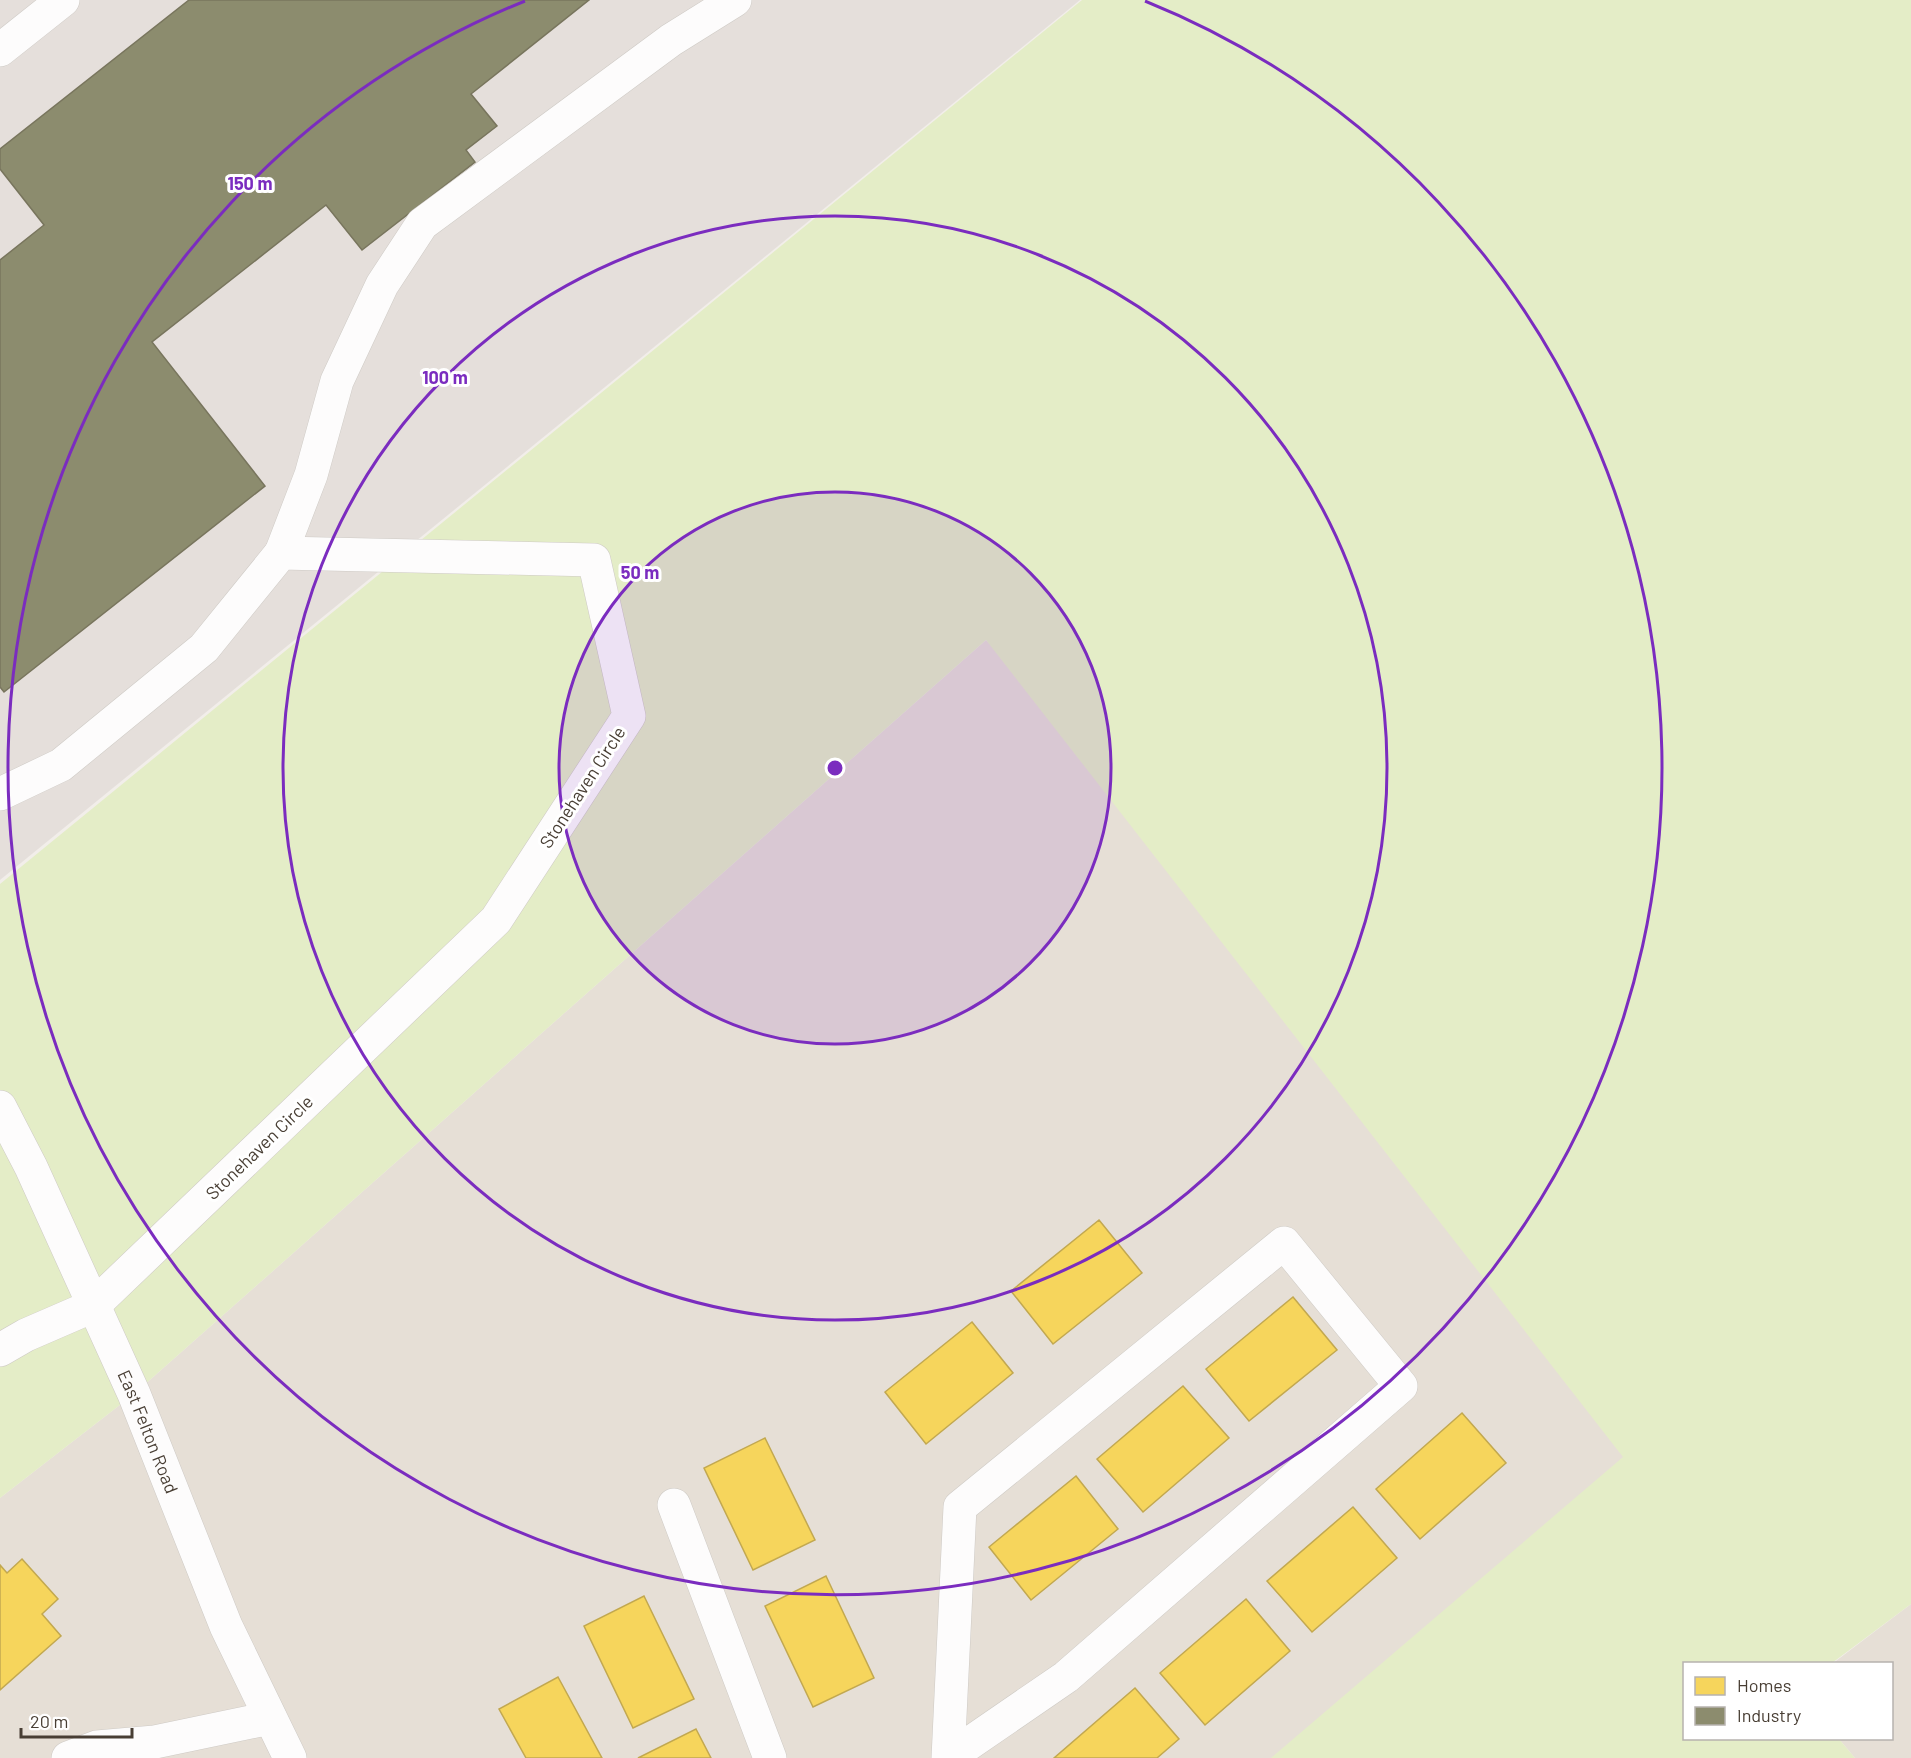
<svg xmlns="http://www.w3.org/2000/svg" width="1911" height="1758" viewBox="0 0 1911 1758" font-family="Barlow,sans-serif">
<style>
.residential{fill:#e6dfd6}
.industrial{fill:#e5dfdb}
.green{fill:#e4edc7}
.homes{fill:#f6d55c;stroke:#c2a850;stroke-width:1.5}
.industry{fill:#8c8c6e;stroke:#78755d;stroke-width:1.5}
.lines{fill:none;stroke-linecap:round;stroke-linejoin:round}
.minor-casing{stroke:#cecac5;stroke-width:34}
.minor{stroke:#fdfcfc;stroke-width:33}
.ring{fill:none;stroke:#7b2cbf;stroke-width:3}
.labels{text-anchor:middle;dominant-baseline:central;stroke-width:6;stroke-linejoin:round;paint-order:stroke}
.street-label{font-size:18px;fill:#483e34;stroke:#fff}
.centre{fill:#7b2cbf;stroke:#fff;stroke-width:3}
.ring-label{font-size:18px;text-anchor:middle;font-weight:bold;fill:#7b2cbf;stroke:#fff;stroke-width:6;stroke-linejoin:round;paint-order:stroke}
</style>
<rect width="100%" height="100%" fill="#f2eeea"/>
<path class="residential" d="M986,640L1094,754L1624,1457L1278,1758H0V1498L134,1394Z
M1911,1604V1758H1855L1839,1739L1892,1738V1664H1832Z"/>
<path class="industrial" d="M0,0H1080L0,880Z"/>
<path class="green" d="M1082,0H1911V1604L1832,1663L1684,1664V1738L1839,1739L1855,1758H1271L1623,1457L986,640L134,1394L0,1498V884Z"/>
<path class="homes" d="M1099,1220L1142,1273L1053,1344L1011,1291Z
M1293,1297L1337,1350L1249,1421L1206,1369Z
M972,1322L1013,1373L926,1444L885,1392Z
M1183,1386L1229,1438L1143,1512L1097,1459Z
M1462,1413L1506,1463L1420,1539L1376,1489Z
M765,1438L815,1540L753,1570L704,1468Z
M1076,1476L1118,1529L1031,1600L989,1547Z
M1353,1507L1397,1558L1312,1632L1267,1581Z
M22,1559L58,1599L42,1614L61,1636L0,1690V1565L7,1573Z
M826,1576L874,1678L813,1707L765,1606Z
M644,1596L694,1699L633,1728L584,1626Z
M1246,1599L1290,1651L1205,1725L1160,1673Z
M558,1677L602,1758H526L499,1709Z
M1135,1688L1179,1739L1157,1758H1054Z
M696,1729L711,1758H638Z"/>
<path class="industry" d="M189,0H589L471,94L497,126L466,150L475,162L362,250L326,205L152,342L265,486L4,692L0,687V260L44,225L0,169V149Z"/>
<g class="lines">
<g class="minor-casing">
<g id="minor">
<path d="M0,50L63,0"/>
<path d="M281,553L311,475L337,381L382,285L422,224L671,40L735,0"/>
<path d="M0,794L61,765L204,648L281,553L594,560L629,716L496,920L93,1306L26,1335L0,1350"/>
<path id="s1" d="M0,1107L31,1167L134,1394L226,1626L290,1758"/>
<path d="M674,1505L770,1758"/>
<path d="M68,1758L97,1747L155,1742L270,1718"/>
<path d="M948,1758L1066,1677L1401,1386L1284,1243L960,1507L948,1758"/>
</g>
</g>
<use href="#minor" class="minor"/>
</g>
<circle cx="835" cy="768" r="276" fill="#7b2cbf" fill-opacity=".12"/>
<g class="ring">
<circle cx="835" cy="768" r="276"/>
<circle cx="835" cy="768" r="552"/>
<path d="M1145 1A827 827 0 1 1 525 1"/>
</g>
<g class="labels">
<g class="street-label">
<text transform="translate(582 787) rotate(-57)">Stonehaven Circle</text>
<text transform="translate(259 1147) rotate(-44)">Stonehaven Circle</text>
<text stroke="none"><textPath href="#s1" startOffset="357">East Felton Road</textPath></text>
</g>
</g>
<circle cx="835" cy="768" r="9" class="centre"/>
<g class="ring-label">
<text x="250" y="190">150 m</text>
<text x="445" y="384">100 m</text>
<text x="640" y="579">50 m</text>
</g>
<rect x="1683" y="1662" width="210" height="78" fill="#ffffff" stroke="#b6b2ae" stroke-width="1.5"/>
<rect x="1695" y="1677" width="30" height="18" fill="#f6d55c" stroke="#b6b2ae" stroke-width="1.5"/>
<text x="1737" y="1692" font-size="18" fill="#483e34">Homes</text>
<rect x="1695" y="1707" width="30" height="18" fill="#8c8c6e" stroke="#b6b2ae" stroke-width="1.5"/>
<text x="1737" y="1722" font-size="18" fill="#483e34">Industry</text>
<path d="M21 1728v9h111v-9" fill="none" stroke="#483e34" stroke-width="3"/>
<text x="30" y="1728" font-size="18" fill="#483e34" stroke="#ffffff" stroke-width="4.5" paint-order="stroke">20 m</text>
</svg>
